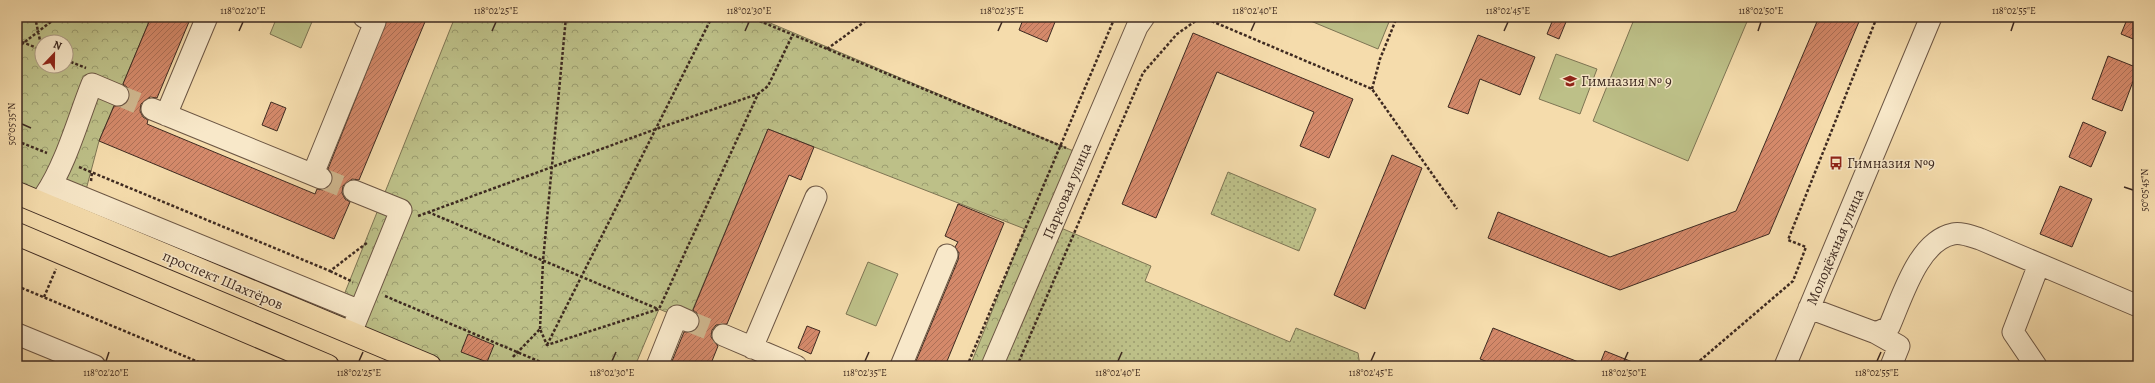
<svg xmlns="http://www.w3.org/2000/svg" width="2155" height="383" viewBox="0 0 2155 383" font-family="Alegreya,serif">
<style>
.grass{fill:#bdc088;stroke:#7e7554}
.forest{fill:url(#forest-crowns);stroke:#7e7554;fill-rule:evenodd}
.park{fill:url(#park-dots);stroke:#7e7554}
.building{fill:url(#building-hatch);stroke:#3e2a21}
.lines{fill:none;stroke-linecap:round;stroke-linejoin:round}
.minor-tunnel{stroke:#d0b890;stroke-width:21;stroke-dasharray:21 10;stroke-linecap:butt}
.minor-casing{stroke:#6c5644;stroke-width:23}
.major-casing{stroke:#3e2a21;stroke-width:24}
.path{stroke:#3e2a21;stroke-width:2.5;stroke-dasharray:3 2;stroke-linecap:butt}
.minor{stroke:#f8e8c9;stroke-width:21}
.major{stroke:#f5dcac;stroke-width:22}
.ticks{fill:none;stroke:#3e2a21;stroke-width:1.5}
.labels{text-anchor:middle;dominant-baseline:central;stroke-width:3;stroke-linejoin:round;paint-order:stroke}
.poi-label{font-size:15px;fill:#3e2a21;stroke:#f8e8c9;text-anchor:start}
.street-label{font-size:15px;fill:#3e2a21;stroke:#f8e8c9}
.neatline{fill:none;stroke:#3e2a21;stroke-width:1.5}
.ticks-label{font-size:10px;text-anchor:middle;fill:#3e2a21}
</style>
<defs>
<pattern id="forest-crowns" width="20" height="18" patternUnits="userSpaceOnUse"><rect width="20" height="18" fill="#bdc088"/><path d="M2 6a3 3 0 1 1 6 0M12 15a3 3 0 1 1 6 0" fill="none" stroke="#9b9c6f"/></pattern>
<pattern id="park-dots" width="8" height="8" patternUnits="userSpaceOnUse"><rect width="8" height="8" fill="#bdc088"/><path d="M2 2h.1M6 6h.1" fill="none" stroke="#9b9c6f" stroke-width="1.8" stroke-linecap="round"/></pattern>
<pattern id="building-hatch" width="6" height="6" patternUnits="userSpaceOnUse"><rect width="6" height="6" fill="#d4896a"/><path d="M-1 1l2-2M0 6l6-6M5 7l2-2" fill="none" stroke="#ad7057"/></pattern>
</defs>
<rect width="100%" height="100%" fill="#f5dcac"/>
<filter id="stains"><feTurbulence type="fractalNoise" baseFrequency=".005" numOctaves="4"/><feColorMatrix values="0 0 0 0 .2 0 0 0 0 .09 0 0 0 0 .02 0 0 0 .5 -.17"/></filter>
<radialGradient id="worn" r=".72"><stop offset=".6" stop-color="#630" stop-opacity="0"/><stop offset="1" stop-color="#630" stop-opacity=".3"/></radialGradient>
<path class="grass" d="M277,17H314L301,48L270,34Z
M1301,17H1391L1378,49Z
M1635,17H1749L1688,161L1593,121Z
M1556,54L1597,69L1580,114L1539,99Z
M868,262L898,274L876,326L846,314Z"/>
<path class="forest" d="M17,17H151L99,141L78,220L17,193ZM42,42H66V66H42Z
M455,17H756L1083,155L994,366H970L1025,229L768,129L688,321L659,309L635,366H430L332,325Z"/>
<path class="park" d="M1228,172L1316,209L1299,251L1211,214Z
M1061,228L1151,266L1145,281L1290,342L1296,328L1358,353L1360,366H1003Z"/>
<path class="building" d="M151,17H191L157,98L150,97L141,104L140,111L143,117L148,120L147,124L315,194L317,189L323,190L332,183L333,176L328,169L388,17H427L359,180L352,179L343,186L342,193L345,199L350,202L334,239L99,141L114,106L125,105L129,99L128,88L123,84Z
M1024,17H1057L1047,42L1019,30Z
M1554,17H1568L1559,39L1547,34Z
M1819,17H1861L1769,234L1620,290L1488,238L1498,212L1610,257L1736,211Z
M2128,17H2138V41L2121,34Z
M1193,33L1353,99L1329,158L1300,146L1314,112L1217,72L1156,218L1122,204Z
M1478,35L1535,57L1520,95L1480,79L1468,114L1448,107Z
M2108,56L2138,68L2122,111L2092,99Z
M271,102L286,108L277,131L262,125Z
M2083,122L2106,132L2091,167L2069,157Z
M768,129L814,147L801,180L789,175L727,324L716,325L712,330L711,337L718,346L710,366H670L684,332L695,331L699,326L698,314L693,310Z
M1392,155L1422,168L1365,309L1334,295Z
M2060,186L2092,199L2072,247L2040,234Z
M958,204L1004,223L945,366H914L958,260L959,253L955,247L958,242L945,236Z
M807,326L820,331L811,354L798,348Z
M1493,328L1586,365V366H1498L1480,359Z
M468,334L494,345L487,362L461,352Z
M1605,351L1640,365V366H1599Z"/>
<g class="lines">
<path class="minor-tunnel" d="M118,95L152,109
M321,178L354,191
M688,321L723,335"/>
<g class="minor-casing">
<path id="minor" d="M152,109L321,178
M166,115L207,17
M313,174L375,22L364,17
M52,185L360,311
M354,191L401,210L355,323
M45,195C66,164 78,119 92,84L118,95
M1809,308L1876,333L1889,327C1902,298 1918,241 1953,234C1961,232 1973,237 1980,239L2138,306
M1876,333L1899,346L1891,366
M17,334L95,366
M723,335L796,366
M752,348L816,197
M657,366L677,316L688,321
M901,366L947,255
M992,366L1137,27L1144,17
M1785,366L1931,17
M2036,366L2013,332L2039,264"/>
</g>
<g class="major-casing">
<path id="major" d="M17,193L430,366
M17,234L328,366"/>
</g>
<path class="path" d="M35,17L42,50
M750,17L1066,148
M17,40L42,50
M17,48L57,17
M827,49L871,17
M66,60L86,68
M1372,89L1380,59L1397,17
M17,141L47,153
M79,167L330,271L368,242
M91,181L92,172
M428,212L658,309
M418,216L656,129L758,94
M330,271L353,282
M17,286L208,366
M385,296L550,366
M44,297L56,269
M540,329L543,261L566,17
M547,345L712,17
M513,357L540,329L547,345L659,309L758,94L768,86L793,34
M1696,364L1793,281L1806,247L1788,240L1877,17
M967,366L1115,17
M1017,366L1143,73L1177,34L1197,20H1209L1372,89L1457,209"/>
<use href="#minor" class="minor"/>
<use href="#major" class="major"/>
</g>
<path class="ticks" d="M239,31L243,22M492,31L496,22M745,31L749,22M998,31L1002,22M1251,31L1255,22M1504,31L1508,22M1758,31L1761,22M2011,31L2014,22M22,124L31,128M2124,187L2133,190M106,361L109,352M359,361L363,352M612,361L616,352M865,361L869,352M1118,361L1122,352M1371,361L1375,352M1624,361L1628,352M1877,361L1881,352"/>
<defs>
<g id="school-bare" transform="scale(1.08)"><path d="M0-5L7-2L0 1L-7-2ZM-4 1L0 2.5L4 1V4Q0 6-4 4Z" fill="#8f2418" stroke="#f8e8c9" stroke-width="2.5" paint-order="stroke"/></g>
<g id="bus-bare" transform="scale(1.08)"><path d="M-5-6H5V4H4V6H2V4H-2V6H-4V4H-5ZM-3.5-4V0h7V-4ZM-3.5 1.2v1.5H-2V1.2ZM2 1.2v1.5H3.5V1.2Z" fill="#8f2418" stroke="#f8e8c9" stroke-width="2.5" paint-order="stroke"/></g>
</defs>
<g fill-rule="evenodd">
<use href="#school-bare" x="1570" y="81"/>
<use href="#bus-bare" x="1836" y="163"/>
</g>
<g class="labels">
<g class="poi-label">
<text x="1581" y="81">Гимназия № 9</text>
<text x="1847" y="163">Гимназия №9</text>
</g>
<g class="street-label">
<text transform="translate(1067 191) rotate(-67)">Парковая улица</text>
<text transform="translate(1835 247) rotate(-67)">Молодёжная улица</text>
<text transform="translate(223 280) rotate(23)">проспект Шахтёров</text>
</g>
</g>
<rect width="2155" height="383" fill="none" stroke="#f5dcac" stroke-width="44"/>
<g transform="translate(54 54) rotate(22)"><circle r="19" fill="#f8e8c9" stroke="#ae9c86"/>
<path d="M0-3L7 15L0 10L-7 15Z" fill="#8f2418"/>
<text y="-6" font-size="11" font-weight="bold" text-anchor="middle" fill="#3e2a21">N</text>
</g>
<rect x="22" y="22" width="2111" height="339" class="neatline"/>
<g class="ticks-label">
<text x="243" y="14">118°02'20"E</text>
<text x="496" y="14">118°02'25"E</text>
<text x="749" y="14">118°02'30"E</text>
<text x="1002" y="14">118°02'35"E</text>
<text x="1255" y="14">118°02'40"E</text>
<text x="1508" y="14">118°02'45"E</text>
<text x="1761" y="14">118°02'50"E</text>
<text x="2014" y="14">118°02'55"E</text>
<text transform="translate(11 124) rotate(-90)" y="4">50°05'35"N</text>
<text transform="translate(2144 190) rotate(-90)" y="4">50°05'45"N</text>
<text x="106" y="376">118°02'20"E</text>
<text x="359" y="376">118°02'25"E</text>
<text x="612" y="376">118°02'30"E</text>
<text x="865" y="376">118°02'35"E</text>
<text x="1118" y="376">118°02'40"E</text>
<text x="1371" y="376">118°02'45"E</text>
<text x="1624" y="376">118°02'50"E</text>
<text x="1877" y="376">118°02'55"E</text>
</g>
<rect width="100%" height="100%" filter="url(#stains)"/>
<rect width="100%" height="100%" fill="url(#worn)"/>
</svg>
